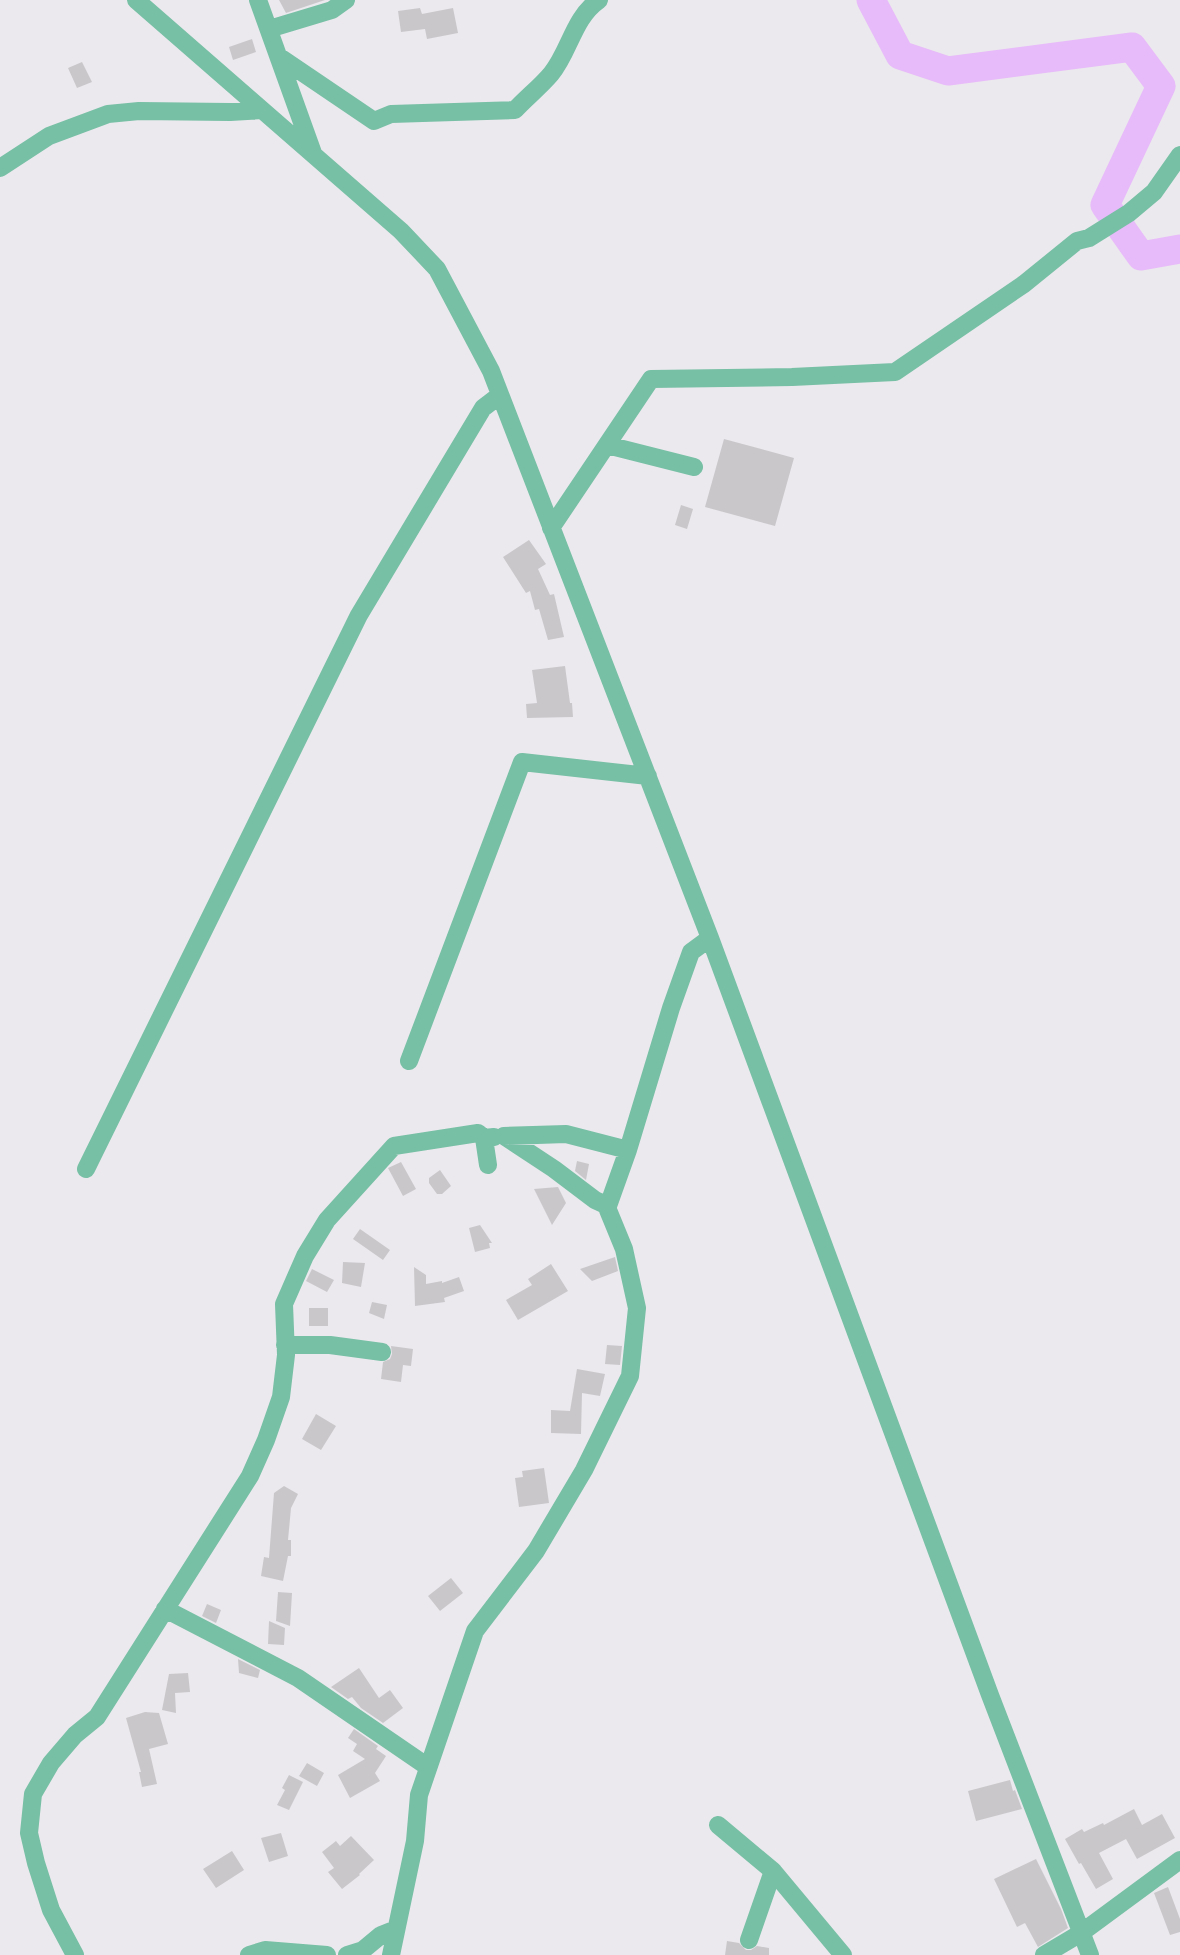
<svg xmlns="http://www.w3.org/2000/svg" width="1180" height="1955" viewBox="0 0 1180 1955" font-family="'Work Sans',sans-serif">
<style>
.lines{fill:none;stroke-linecap:round;stroke-linejoin:round}
.river{stroke:#e7baf9;stroke-width:29}
.building{fill:#cac7cb}
.minor{stroke:#77bfa5;stroke-width:18}
</style>
<rect width="100%" height="100%" fill="#ebe9ed"/>
<g class="lines">
<path class="river" d="M871,0L900,55L948,71L1132,47L1161,86L1105,205L1141,256L1180,249"/>
</g>
<path class="building" d="M279,0H325L286,13Z
M420,8L422,14L453,8L458,33L427,39L425,29L401,32L398,11Z
M252,39L256,52L233,60L229,47Z
M82,62L92,82L77,88L68,68Z
M724,439L794,458L775,526L705,507Z
M681,505L693,509L687,529L675,525Z
M529,540L546,564L538,569L550,595L554,594L564,637L548,640L539,609L535,610L530,591L526,593L503,557Z
M565,666L570,703H572L573,717L527,718L526,704L537,703L532,670Z
M577,1161L589,1164L586,1180L575,1171Z
M401,1162L416,1189L403,1196L388,1168Z
M440,1170L451,1186L442,1194H437L429,1183V1178Z
M558,1187L566,1203L552,1225L534,1189Z
M480,1225L492,1243H489L490,1248L475,1252L469,1228Z
M360,1229L390,1250L383,1260L353,1239Z
M615,1257L618,1271L592,1281L580,1269Z
M343,1262L365,1263L361,1287L342,1283Z
M551,1264L568,1291L518,1320L506,1300L532,1285L528,1279Z
M414,1267L426,1275V1284L442,1281V1283L459,1277L464,1291L444,1298L445,1302L415,1306Z
M312,1269L334,1280L327,1292L306,1281Z
M372,1302L387,1305L384,1319L369,1313Z
M309,1308H328V1326H309Z
M607,1345L622,1346L620,1365L605,1364Z
M391,1346L413,1349L411,1366L403,1365L401,1382L381,1379L383,1362L390,1359L392,1354Z
M577,1369L605,1374L600,1396L582,1393L581,1434L551,1433V1410L570,1411Z
M316,1414L336,1426L321,1450L302,1439Z
M544,1468L549,1503L519,1507L515,1478L523,1477L522,1471Z
M284,1486L298,1494L291,1508L288,1540H291V1556H288L283,1581L261,1576L264,1557L269,1558L274,1493Z
M451,1578L463,1593L440,1611L428,1596Z
M278,1592L292,1593L290,1626L276,1621Z
M207,1604L221,1610L216,1623L202,1616Z
M269,1621L285,1628L284,1645L268,1644Z
M238,1659L260,1670L258,1678L239,1673Z
M359,1668L379,1698L390,1690L403,1708L383,1723L361,1708L352,1697L348,1699L331,1687Z
M188,1673L190,1692L175,1693L176,1713L162,1710L169,1674Z
M145,1712L159,1713L168,1744L149,1749L157,1784L142,1787L139,1772H141L126,1718Z
M354,1729L378,1746L376,1749L386,1756L375,1773L380,1781L350,1798L338,1775L365,1759L353,1751L357,1744L348,1738Z
M307,1763L324,1773L317,1786L299,1776Z
M289,1775L303,1782L289,1810L277,1805L285,1790L282,1788Z
M1010,1780L1013,1791L1015,1790L1022,1809L976,1821L968,1791Z
M1134,1809L1142,1825L1162,1814L1175,1838L1137,1859L1126,1839L1099,1853L1113,1879L1096,1889L1081,1863L1079,1864L1065,1839L1082,1829L1084,1832L1103,1823L1104,1825Z
M281,1833L288,1856L269,1862L261,1838Z
M351,1836L374,1860L359,1874L360,1875L342,1889L328,1872L334,1868L322,1852L336,1841L340,1846Z
M232,1851L244,1870L216,1888L203,1869Z
M1036,1859L1061,1909L1068,1928L1038,1947L1025,1923L1017,1927L994,1879Z
M1168,1887L1180,1919V1932L1170,1935L1154,1893Z
M727,1941L739,1943L746,1950H751L757,1946L769,1948V1955H725Z"/>
<g class="lines">
<path class="minor" d="M136,0L401,231L437,269L491,371L710,938L990,1695L1090,1955
M258,0L313,153
M269,29L332,10L346,0
M278,56L374,121L391,114L515,110C526,98 540,87 551,74C570,51 573,18 599,0
M0,168L49,136L108,114L139,111L230,112L262,110
M607,445L694,467
M551,528L651,379L792,377L895,372L1024,284L1077,241L1089,238L1129,213L1154,192L1180,155
M409,1061L522,762L648,776
M488,1165L484,1138L494,1137
M86,1169L359,615L483,408L500,395
M608,1206L595,1200L554,1169L504,1136L566,1134L628,1150
M285,1345H330L382,1352
M165,1609L298,1678L428,1767
M718,1825L773,1871L749,1940
M773,1871L843,1955
M75,1955L51,1910L36,1863L29,1833L33,1794L51,1763L75,1735L97,1717L250,1476L266,1440L281,1397L286,1355L284,1304L305,1256L327,1220L394,1146L478,1133L484,1138
M249,1955L265,1950L327,1955
M347,1955L363,1950L381,1935L396,1929
M391,1955L415,1841L419,1795L475,1631L536,1551L584,1470L630,1376L637,1308L624,1249L608,1210V1206L628,1150L671,1008L691,952L710,938
M1044,1955L1081,1933L1180,1860"/>
</g>
</svg>
